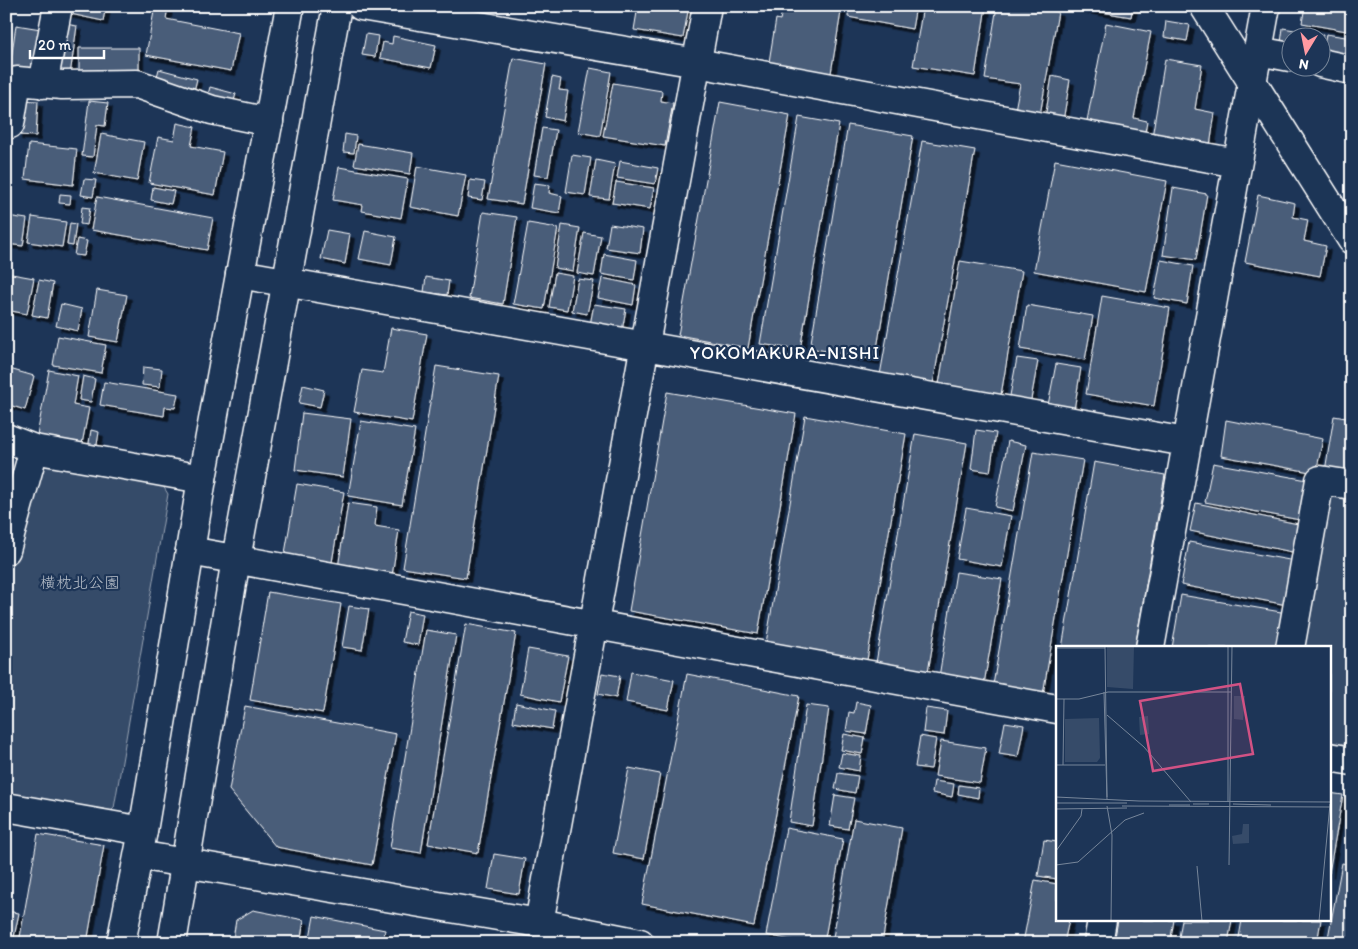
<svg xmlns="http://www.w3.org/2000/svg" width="1358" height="949" viewBox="0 0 1358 949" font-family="Itim,'Klee One',sans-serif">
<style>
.green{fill:#364b69;stroke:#9aa5b4}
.building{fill:#4a5d79;stroke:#fff;filter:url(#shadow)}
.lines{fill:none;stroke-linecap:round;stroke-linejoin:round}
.street-casing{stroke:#fff;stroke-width:31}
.secondary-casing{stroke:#fff;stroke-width:31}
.street{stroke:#1d3557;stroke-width:28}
.secondary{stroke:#1d3557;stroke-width:28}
.labels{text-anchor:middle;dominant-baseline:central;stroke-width:4.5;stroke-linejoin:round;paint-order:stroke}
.park-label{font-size:16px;fill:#b9c0ca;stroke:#1d3557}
.neighbourhood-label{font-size:18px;letter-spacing:1px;fill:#fff;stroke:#1d3557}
.inset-road{fill:none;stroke:#77869a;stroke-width:1}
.view{fill:#d15284;fill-opacity:0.15;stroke:#d15284;stroke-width:2.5}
.inset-edge{fill:none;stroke:#fff;stroke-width:2.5}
</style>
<defs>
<filter id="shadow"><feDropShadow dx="4.5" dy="4.5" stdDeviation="0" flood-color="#0009"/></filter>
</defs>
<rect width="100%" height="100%" fill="#1d3557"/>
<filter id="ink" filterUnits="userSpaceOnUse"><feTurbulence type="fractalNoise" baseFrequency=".02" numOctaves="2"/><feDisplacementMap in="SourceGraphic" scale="10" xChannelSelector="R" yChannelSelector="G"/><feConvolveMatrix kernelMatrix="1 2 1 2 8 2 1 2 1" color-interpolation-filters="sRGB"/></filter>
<g filter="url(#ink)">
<path class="green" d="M49,463L163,486L168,494L114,808L107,815L6,799V584L10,563L37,471Z
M1344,490L1352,492V750L1329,746V648H1298L1324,503Z"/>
<path class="building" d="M63,6H106L103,21L61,12Z
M155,6H168L166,19L239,33L231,71L146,55Z
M638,6H689L683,38L634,30Z
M783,6H842L830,79L768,68L776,19L780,20Z
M849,6H916L912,29L848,17Z
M923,6H986L975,76L913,66Z
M997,6H1027L1058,12L1040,115L1015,110L1020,84L985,79Z
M1066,6H1133L1131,17Z
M1305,6H1352V32L1302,23Z
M1166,21L1190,25L1187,41L1164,37Z
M59,23L77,26L70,75L53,72Z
M1106,23L1151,32L1134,118L1147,121L1144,137L1086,126Z
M16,25L47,30L41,72L10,67Z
M1283,28L1323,35L1320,49V38H1290V52L1280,50Z
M366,34L378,36L375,57L362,55Z
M1326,34L1352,38V63L1322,58Z
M393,36L436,45L431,68L380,58L383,42L392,44Z
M79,48H139V77H79Z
M513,58L546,64L522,204L488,199Z
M1165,59L1202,65L1195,109L1215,113L1210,146L1152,137Z
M590,68L611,72L600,136L578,132Z
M159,69L197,79L193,95L155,84Z
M1052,76L1070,80L1063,121L1045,118Z
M552,77L561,79L559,90L568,91L563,121L545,117Z
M613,83L662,91L661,101L673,103L665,146L603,136Z
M210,87L236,94L231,110L206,102Z
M19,100L38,101L36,136L17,135Z
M89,101L108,103L105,126L97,125L93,157L82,156Z
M720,102L790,115L748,348L678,335Z
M799,117L839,124L800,350L760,344Z
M177,123L195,127L191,146L223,152L215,195L149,183L158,137L174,140Z
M848,125L913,136L875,360L810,348Z
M542,128L556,130L548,177L534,175Z
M101,134L144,142L137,181L94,173Z
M345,134L356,136L354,153L343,152Z
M922,141L975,150L933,384L880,375Z
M29,144L77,149L73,185L25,179Z
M358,144L413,153L410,174L354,165Z
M572,155L591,158L585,195L566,192Z
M596,160L615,164L609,199L590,197Z
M1055,160L1167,181L1146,292L1034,271Z
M620,161L658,168L655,184L617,178Z
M417,166L466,175L458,216L410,207Z
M339,167L408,179L401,218L362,211L363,205L333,200Z
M84,179L96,180L93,197L81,195Z
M470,180L485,182L482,200L468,198Z
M616,182L654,188L650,209L612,203Z
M534,183L550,185L549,193L562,196L559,213L530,208Z
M153,187L174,191L171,204L151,200Z
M1173,188L1207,194L1196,260L1163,255Z
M60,194L71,195L70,204L59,203Z
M1258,195L1295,203L1293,217L1308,220L1304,241L1326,246L1320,276L1245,262Z
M97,197L213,218L207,250L91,230Z
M82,207L90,208L87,225L80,224Z
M483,212L517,217L503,304L469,298Z
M7,216L27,219L23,246L6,244Z
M32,217L66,222L62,247L28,242Z
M70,223L76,224L73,246L67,245Z
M528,223L558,228L544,309L513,304Z
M610,224L643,229L640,253L606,248Z
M562,225L580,228L573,271L555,268Z
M327,230L350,234L345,264L321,259Z
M365,231L396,237L391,265L359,259Z
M584,233L601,236L594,276L577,273Z
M77,239L87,241L84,256L74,255Z
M604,254L637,260L634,280L601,274Z
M1161,260L1193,266L1187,304L1154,298Z
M960,261L1022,271L1001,395L939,384Z
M6,273L34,278L27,314L6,310Z
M555,273L573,276L567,310L549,307Z
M426,277L449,281L447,295L424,292Z
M602,278L636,285L633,305L598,298Z
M578,279L594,281L587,314L572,311Z
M39,280L53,283L47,318L32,315Z
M97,290L127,295L118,342L89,337Z
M1102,296L1170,308L1154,406L1086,394Z
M61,304L82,309L78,331L56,326Z
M594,304L626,309L622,331L590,325Z
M1027,305L1093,316L1085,360L1020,349Z
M391,328L427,334L412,422L354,412L362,370L383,373Z
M58,336L106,345L101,373L53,365Z
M1017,358L1038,361L1030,405L1009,401Z
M1056,364L1081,368L1074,410L1048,405Z
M436,366L499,376L466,578L403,568Z
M143,367L162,369L160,387L142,385Z
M6,368L34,376L25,410L6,404Z
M49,370L78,376L73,405L89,408L81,449L36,441Z
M83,376L95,379L91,402L79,400Z
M104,382L178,394L175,408L165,407L164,416L100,405Z
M303,385L324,390L320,407L299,403Z
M667,392L796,414L758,634L629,611Z
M302,413L351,419L343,477L295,470Z
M805,416L906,434L867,660L766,643Z
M1334,416L1352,419V475L1325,471Z
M1226,420L1323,439L1316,473L1221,456Z
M361,421L415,430L402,505L348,496Z
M91,430L99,432L96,451L88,450Z
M976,430L996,433L990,472L971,469Z
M915,434L967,443L928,672L876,663Z
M1008,441L1026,445L1013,511L995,507Z
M1033,452L1083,460L1043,694L993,685Z
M1094,462L1165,475L1135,648H1062Z
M1213,463L1313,481L1305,521L1205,502Z
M297,484L344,492L331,568L284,559Z
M348,503L377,507L375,526L399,530L392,576L338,568Z
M1196,503L1303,525L1297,553L1190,531Z
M966,508L1011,516L1002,567L957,559Z
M1189,542L1295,561L1287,605L1181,585Z
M956,572L1002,579L984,684L939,677Z
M268,592L341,604L323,713L250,700Z
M1181,595L1287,613L1281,648H1172Z
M349,606L369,609L362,650L342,647Z
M408,611L423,614L418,645L402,642Z
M466,624L516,633L478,853L428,844Z
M426,630L456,635L421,853L390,848Z
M528,649L568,656L559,702L520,694Z
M631,672L674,680L668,710L626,702Z
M602,673L620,676L616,698L598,694Z
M687,674L799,696L754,926L642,904Z
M856,702L871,705L866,734L846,731L849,712L854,713Z
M516,703L555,711L552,729L513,722Z
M806,705L829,708L812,826L789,822Z
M245,706L396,734L372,865L276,847L229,790Z
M926,708L947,711L944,735L923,732Z
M1005,722L1024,725L1018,757L999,754Z
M844,734L865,738L862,754L841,750Z
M920,736L936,739L931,769L915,767Z
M941,741L986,748L980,783L935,776Z
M842,753L861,756L859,771L839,767Z
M629,768L660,774L644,859L613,853Z
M838,773L858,776L855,793L835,789Z
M934,781L954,784L952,797L932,793Z
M959,785L979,788L978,798L958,794Z
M1329,793L1343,795L1329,873Z
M835,795L854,798L848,829L830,826Z
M854,819L902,828L882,943H832Z
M786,828L843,839L824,943H806L766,935Z
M38,834L104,845L87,943H19Z
M1044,840L1057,842V879L1038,876Z
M494,854L525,859L519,894L488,889Z
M1342,863L1352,865V943H1327Z
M1035,880L1057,884V920H1069L1064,943H1023Z
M253,910L304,920L300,943H250L233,939L236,920Z
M6,911L19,913L13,942L6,941Z
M314,916L385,930L383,943H309Z
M1118,920H1174L1170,943H1114Z
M1182,920H1232L1228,943H1178Z
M1242,920H1321L1317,943H1238Z"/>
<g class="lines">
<g class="street-casing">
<path id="street" d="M361,6L697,63L1237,163
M1258,51L1290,57
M1320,63L1352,70
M43,84L58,6
M6,124H10L17,81L62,85L137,84L212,110L269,122
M240,274L1186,442
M6,438L34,449L202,479
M6,550L34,449
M190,551L1057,709
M1150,648L1266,6
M1290,648L1320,480L1352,485
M1329,757L1352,761
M6,807L143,831
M539,923L707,6
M1098,943L1102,920"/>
</g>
<g class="secondary-casing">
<path id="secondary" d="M1204,6L1352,240
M138,855L539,923L640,943
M121,943L143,831L202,479L290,6
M172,943L236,559L337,6"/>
</g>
<use href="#street" class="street"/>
<use href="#secondary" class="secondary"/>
</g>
</g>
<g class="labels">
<g class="park-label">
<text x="80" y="582">横枕北公園</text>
</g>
<g class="neighbourhood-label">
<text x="785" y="353">YOKOMAKURA-NISHI</text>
</g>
</g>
<g transform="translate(1056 646)">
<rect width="275" height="275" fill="#1d3557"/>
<path d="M51,0H78L77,43L51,41ZM178,50H189L187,74L178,73ZM92,70L93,88L84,89L83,71ZM43,72L44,112L41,116H9V73ZM187,178H193V197L177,198L176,190L186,188Z" fill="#364b69"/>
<path class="inset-road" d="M49,0L51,151M0,2H49M48,46L51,153M0,53H23L52,46H175M51,69L88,101L135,156M0,119H49M7,119L8,53M0,151L83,155L275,156M172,156V0M0,157H71M137,158H153M177,158L215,159M113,159H134M51,160L56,189L55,275M66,160L275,161M0,163L71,162M0,205L25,170L26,163M0,219L22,216L69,174L88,167M173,219L176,0M141,220L146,275M263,275L274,158"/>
<path class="view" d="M184,38L197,108L97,125L84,55Z"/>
<rect width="275" height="275" class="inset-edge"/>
</g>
<rect width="1358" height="949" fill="none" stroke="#1d3557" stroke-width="25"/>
<rect x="12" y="12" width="1333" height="924" fill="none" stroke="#fff" stroke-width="2" filter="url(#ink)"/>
<g transform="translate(1306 52) rotate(190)"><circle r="24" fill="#1d3557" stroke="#77869a"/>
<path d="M0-4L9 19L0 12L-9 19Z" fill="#ff9aa2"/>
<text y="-8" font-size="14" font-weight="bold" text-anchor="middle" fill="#ffffff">N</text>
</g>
<path d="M30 50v8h74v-8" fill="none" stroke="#ffffff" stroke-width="2.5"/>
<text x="38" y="50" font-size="15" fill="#ffffff" stroke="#1d3557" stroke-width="4" paint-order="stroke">20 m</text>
</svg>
